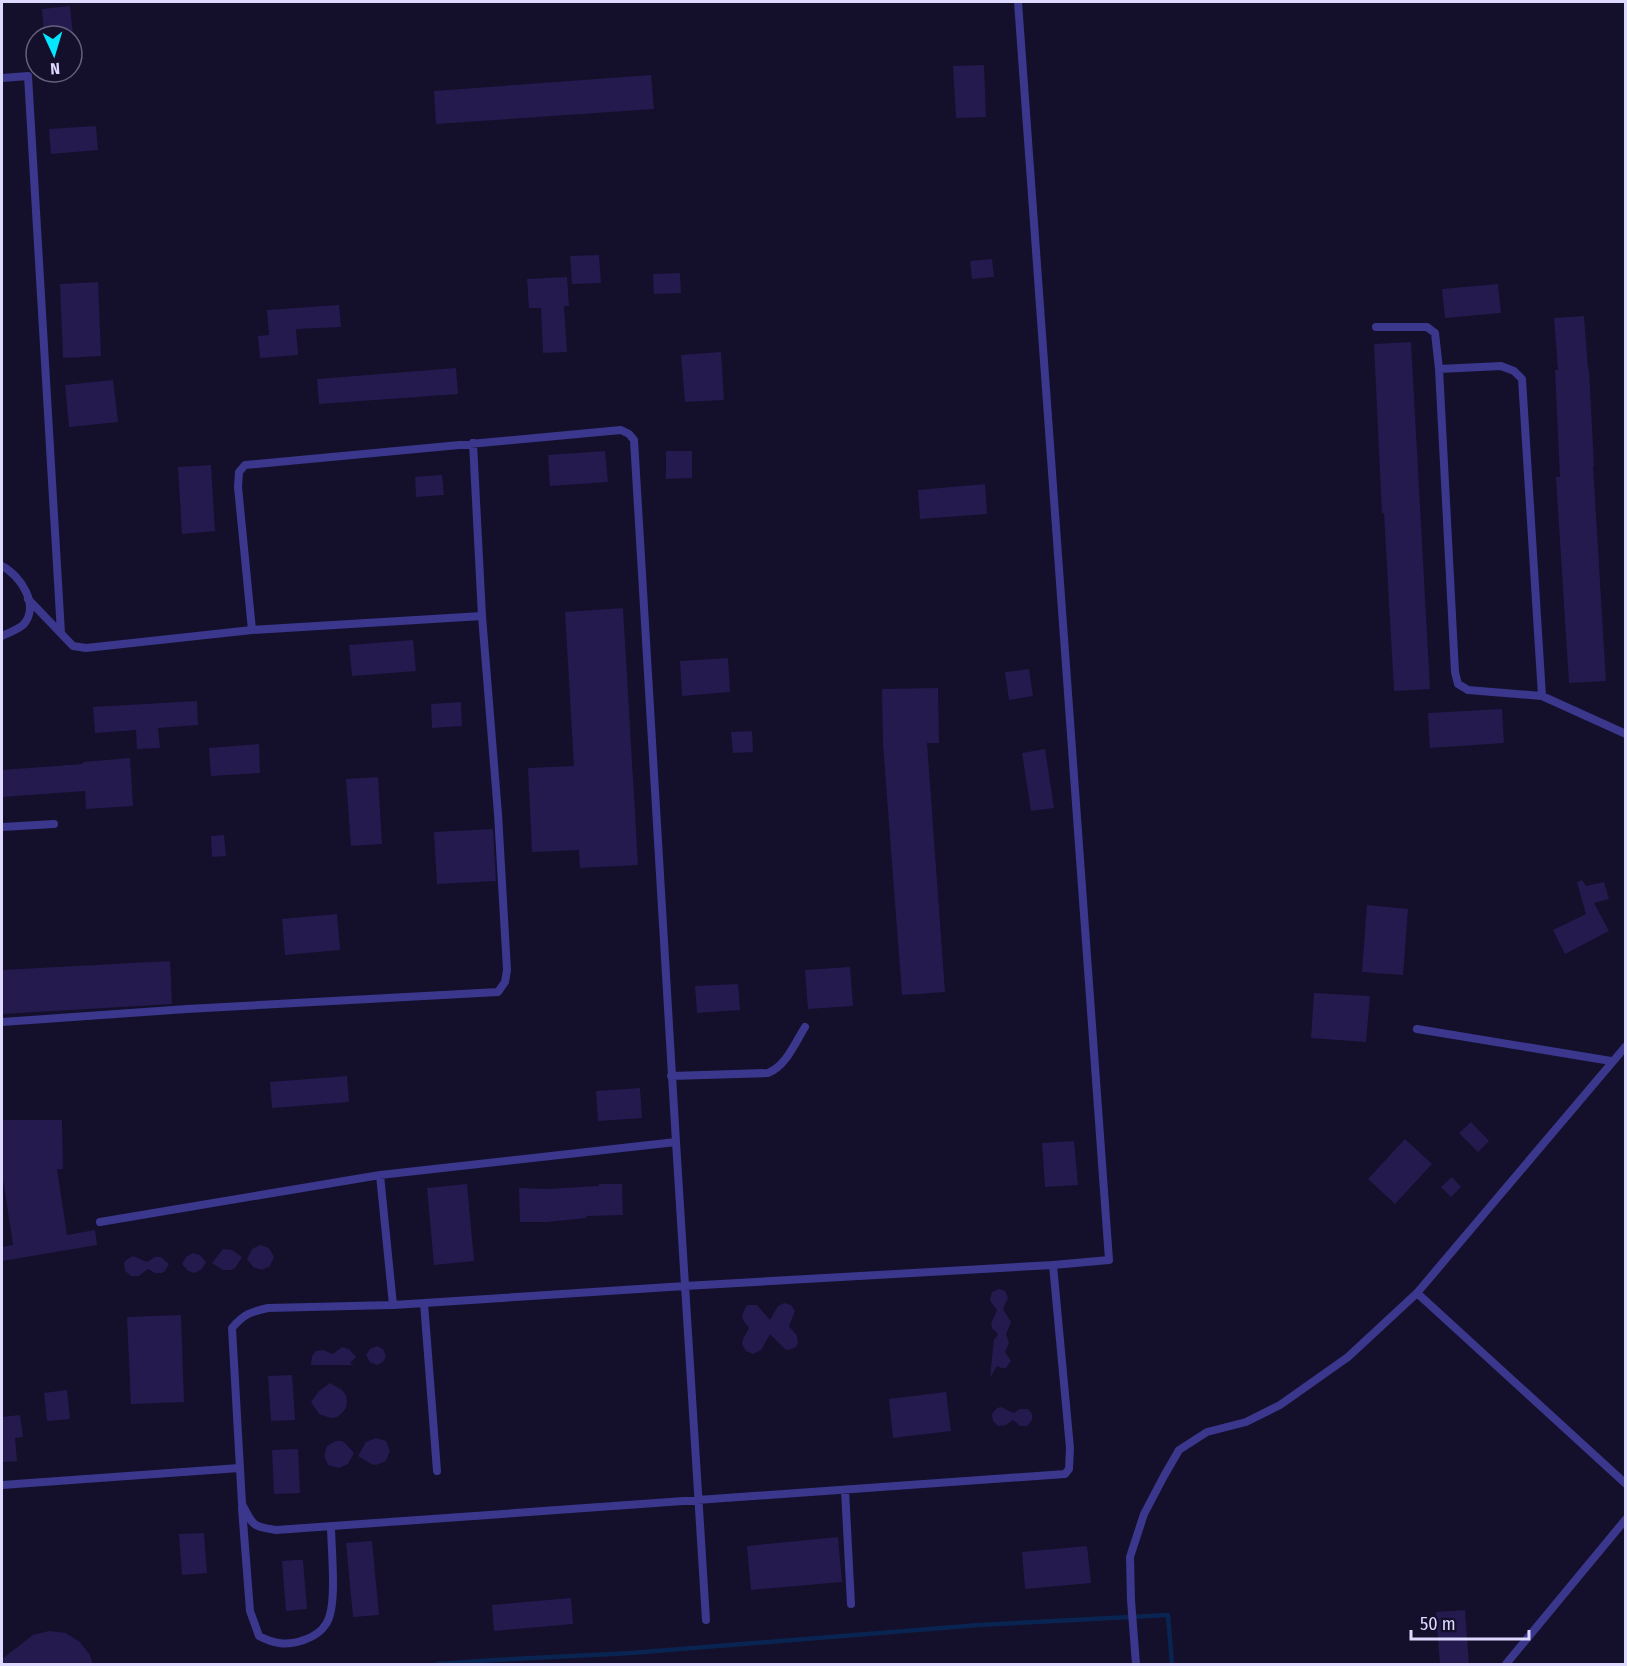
<svg xmlns="http://www.w3.org/2000/svg" width="1627" height="1666" viewBox="0 0 1627 1666" font-family="'Fira Sans Condensed',sans-serif">
<style>
.lines{fill:none;stroke-linecap:round;stroke-linejoin:round}
.stream{stroke:#092450;stroke-width:4.5}
.building{fill:#241a4e}
.service{stroke:#3a378d;stroke-width:8}
</style>
<rect width="100%" height="100%" fill="#140f2b"/>
<g class="lines">
<path class="stream" d="M437,1664L495,1660L631,1653L979,1625L1168,1615L1172,1664"/>
</g>
<path class="building" d="M70,6L73,35L44,36L42,9Z
M984,65L986,117L956,118L953,66Z
M651,75L654,109L436,124L434,91Z
M96,126L98,150L51,154L49,129Z
M599,255L601,283L572,284L570,256Z
M992,259L994,277L972,279L970,261Z
M680,273L681,293L654,294L653,274Z
M567,277L569,306H564L567,352L543,353L541,308H529L527,279Z
M98,282L101,356L63,358L60,284Z
M1498,284L1501,313L1445,318L1442,289Z
M339,305L341,327L296,329L298,355L260,358L258,336L269,335L267,310Z
M1584,316L1588,369H1589L1594,466H1593L1606,681L1569,683L1556,477H1560L1555,370H1558L1554,318Z
M1411,342L1430,689L1394,691L1384,513L1382,514L1374,344Z
M721,352L724,400L685,402L681,355Z
M456,368L458,394L319,404L317,379Z
M113,380L118,422L69,427L65,385Z
M605,451L608,482L550,486L548,455Z
M666,451H692V478L666,479Z
M211,465L215,531L182,534L178,467Z
M442,475L444,495L416,497L415,477Z
M985,484L987,514L920,519L918,490Z
M623,608L638,865L580,868L579,850L532,852L528,768L574,766L565,612Z
M413,640L416,671L352,676L349,645Z
M728,658L730,692L682,696L680,661Z
M1029,669L1033,696L1009,700L1005,672Z
M938,688L939,743H927L945,992L902,995L883,744L882,689Z
M197,701L198,725L158,728L160,748L137,749L136,730L95,733L93,707Z
M461,702L462,726L432,728L431,704Z
M1502,709L1504,743L1430,748L1428,713Z
M752,731L753,752L733,753L731,732Z
M259,744L260,773L211,776L209,748Z
M1045,749L1054,808L1031,811L1022,753Z
M130,758L133,806L86,809L85,791L2,797V770L83,764V762Z
M378,777L382,844L351,846L346,779Z
M493,829L496,881L437,884L434,832Z
M224,835L226,856L212,857L211,836Z
M1582,880L1586,886L1604,882L1609,899L1594,903L1609,931L1565,954L1553,930L1586,914L1577,882Z
M1367,905L1408,909L1403,975L1362,972Z
M337,914L340,950L285,955L282,919Z
M170,961L172,1004L2,1014V970Z
M850,967L853,1006L808,1009L805,970Z
M738,984L740,1010L697,1013L695,986Z
M1314,993L1370,996L1366,1042L1311,1038Z
M347,1076L349,1102L272,1108L270,1082Z
M640,1088L642,1118L598,1121L596,1091Z
M2,1120H62L63,1169H57L67,1235L95,1230L97,1245L2,1261V1247L13,1245L2,1172Z
M1471,1122L1489,1141L1478,1152L1459,1133Z
M1405,1139L1432,1164L1395,1204L1368,1179Z
M1074,1141L1078,1185L1045,1187L1042,1143Z
M1452,1177L1461,1187L1451,1197L1441,1187Z
M467,1184L474,1261L434,1265L427,1188Z
M599,1184H622L623,1215L586,1216L587,1218L547,1222H520L519,1188L547,1189L599,1186Z
M260,1245L269,1248L274,1257L270,1266L262,1270L253,1267L247,1259L252,1249Z
M223,1249L232,1250L242,1257L235,1268L231,1270H223L212,1263Z
M193,1253L200,1255L206,1262L202,1269L195,1273L188,1271L182,1264L186,1257Z
M133,1256L147,1262L155,1257H161L169,1264L165,1271L162,1273H155L148,1269L139,1276H131L125,1271L124,1263L126,1260Z
M999,1289L1005,1291L1008,1298L1003,1309L1011,1322L1006,1334L1009,1343L1005,1352L1011,1361L1006,1368H1001L997,1366L990,1378L994,1338L995,1339L998,1334L992,1328L991,1324L997,1310L991,1302L990,1299L992,1292Z
M784,1303L791,1305L795,1311L789,1326L797,1336L798,1343L796,1347L789,1350L785,1349L770,1334L761,1350L753,1354L746,1351L742,1344L743,1339L749,1328L743,1320L742,1316L745,1308L748,1305H757L770,1320L778,1306Z
M181,1315L184,1402L131,1404L127,1317Z
M377,1346L383,1349L386,1356L383,1362L377,1365L370,1362L366,1355L370,1349Z
M342,1347L349,1349L356,1357L350,1363L354,1365H311L312,1356L316,1351L323,1350L333,1354Z
M292,1375L295,1420L271,1421L268,1376Z
M330,1383L342,1390L346,1395L347,1401L346,1408L342,1413L337,1417L331,1418L319,1414L311,1402L319,1391Z
M67,1390L70,1419L47,1421L44,1393Z
M946,1392L951,1431L893,1438L889,1399Z
M1001,1407L1014,1413L1020,1409H1028L1032,1414V1420L1027,1426H1020L1013,1420L1006,1425L998,1426L993,1421L992,1414L997,1408Z
M20,1415L23,1437L15,1438L17,1461L3,1462L2,1417Z
M376,1438L386,1441L390,1451L386,1461L376,1465L371,1464L358,1456L366,1442Z
M336,1441H342L346,1444L354,1453L348,1464L339,1468L328,1465L324,1456L327,1446Z
M298,1449L300,1493L274,1494L272,1450Z
M204,1533L207,1573L182,1575L179,1534Z
M838,1537L842,1582L751,1590L747,1546Z
M372,1541L379,1615L353,1617L346,1543Z
M1087,1546L1091,1583L1025,1589L1022,1552Z
M296,1560H303L307,1609L286,1611L282,1561Z
M571,1598L573,1624L494,1631L492,1605Z
M1465,1610L1469,1665H1440L1436,1612Z
M49,1631L66,1633L80,1642L90,1655L93,1665H2V1659L33,1635Z"/>
<g class="lines">
<path class="service" d="M1018,2L1109,1260L1053,1265
M2,78L28,76L61,633
M1376,327H1427L1435,333L1439,369L1455,672L1458,684L1468,690L1542,696
M1439,369L1501,366L1514,371L1522,379L1542,696L1626,734
M2,566C20,575 41,606 23,625C17,630 8,633 2,636
M28,599L73,646L86,648L252,630L482,616
M2,827L54,824
M2,1022L187,1009L498,992L505,982L507,970L498,814L482,616L473,443
M1417,1029L1611,1061
M1626,1046L1417,1293L1626,1484
M671,1076L768,1073C786,1066 795,1043 805,1027
M676,1142L706,1620
M380,1175L393,1305
M100,1222L380,1175L676,1142L634,440L629,434L621,430L245,465L239,472L238,487L252,630
M1053,1265L1070,1448L1069,1469L1065,1474L276,1530C252,1527 253,1525 242,1504L232,1328C244,1314 250,1312 268,1308L393,1305L685,1286Z
M424,1303L437,1471
M2,1485L239,1468
M845,1490L851,1604
M242,1508L250,1611L259,1636C274,1644 287,1646 304,1640C313,1637 321,1632 326,1624C338,1607 331,1549 331,1526
M1136,1664L1131,1600L1130,1557L1144,1514L1164,1476L1179,1450L1207,1432L1246,1422L1280,1405L1348,1357L1417,1293
M1506,1664L1626,1519"/>
</g>
<rect width="1627" height="1666" fill="none" stroke="#ded9ff" stroke-width="6"/>
<g transform="translate(54 54) rotate(176)"><circle r="28" fill="#140f2b" stroke="#656080" stroke-width="1.5"/>
<path d="M0-4.5L10 22L0 15L-10 22Z" fill="#05e7ff"/>
<text y="-9" font-size="16" font-weight="bold" text-anchor="middle" fill="#ded9ff">N</text>
</g>
<path d="M1411 1630v9h118v-9" fill="none" stroke="#ded9ff" stroke-width="3"/>
<text x="1420" y="1630" font-size="18" fill="#ded9ff" stroke="#140f2b" stroke-width="4.5" paint-order="stroke">50 m</text>
</svg>
